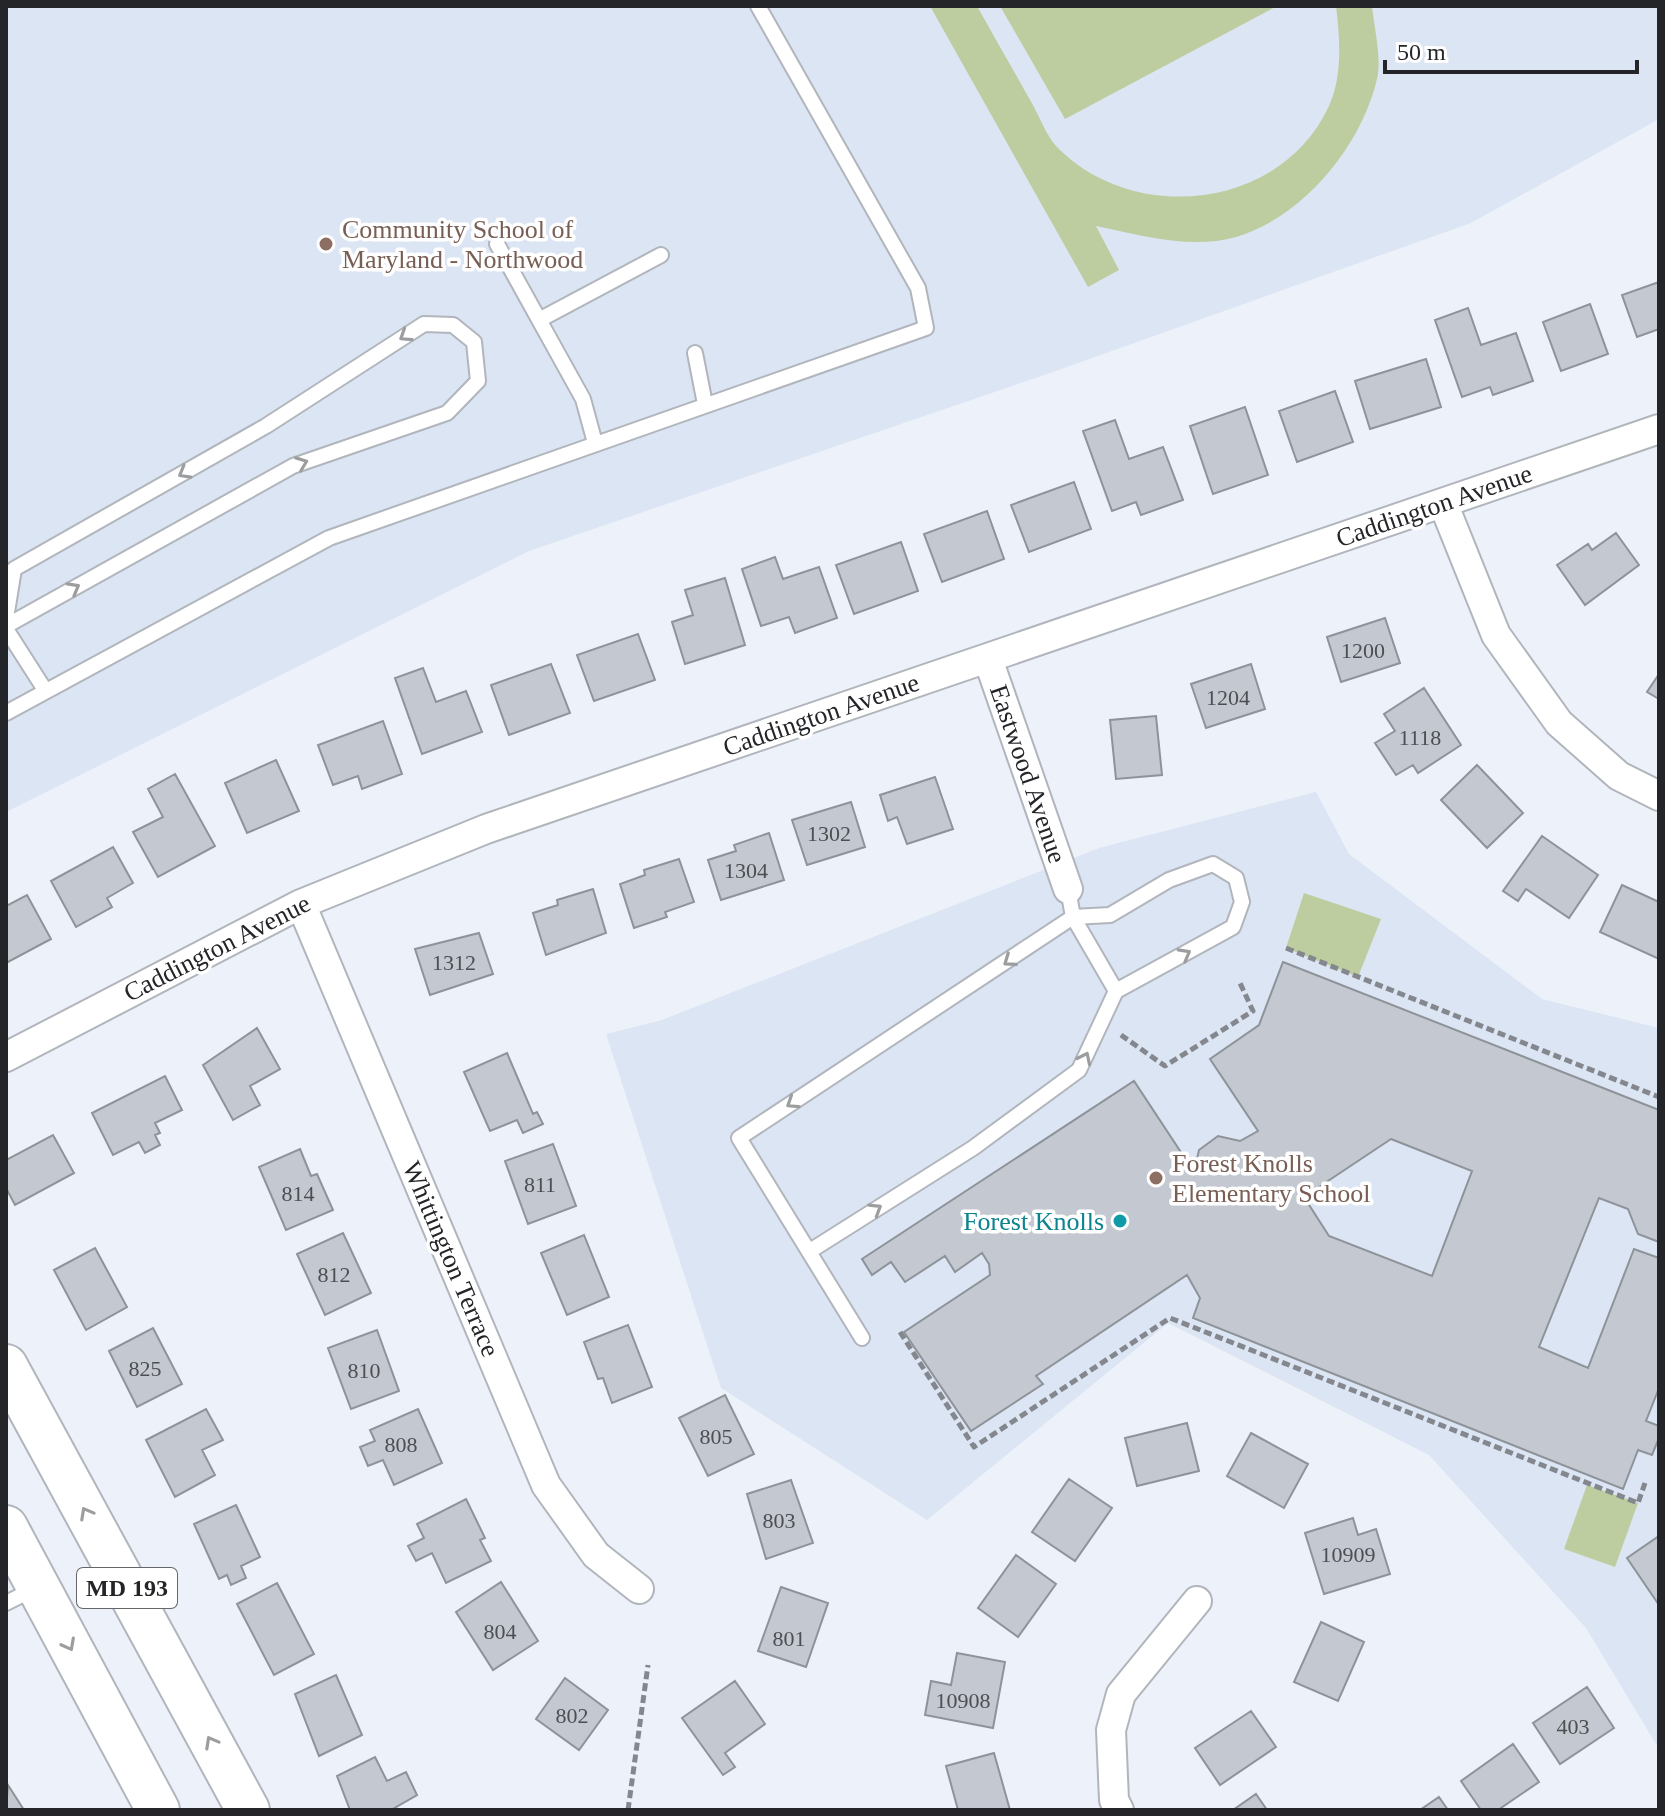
<svg xmlns="http://www.w3.org/2000/svg" width="1665" height="1816" viewBox="0 0 1665 1816" font-family="'Times New Roman',serif">
<style>
.built{fill:#dce5f3}
.green{fill:#becda0}
.building{fill:#c4c8d0;stroke:#8e939a;stroke-width:2;fill-rule:evenodd}
.lines{fill:none;stroke-linecap:round;stroke-linejoin:round}
.service-casing{stroke:#b1b5bc;stroke-width:18}
.minor-casing{stroke:#b1b5bc;stroke-width:32}
.primary-casing{stroke:#b1b5bc;stroke-width:46}
.path{stroke:#84878d;stroke-width:5;stroke-dasharray:8 4;stroke-linecap:butt}
.service{stroke:#fff;stroke-width:14}
.minor{stroke:#fff;stroke-width:28}
.primary{stroke:#fff;stroke-width:42}
.oneway{stroke:#9c9d9e}
.education-dot{fill:#8d6e63;stroke:#fff;stroke-width:3}
.culture-dot{fill:#0f9aa8;stroke:#fff;stroke-width:3}
.labels{text-anchor:middle;dominant-baseline:central;stroke-width:7;stroke-linejoin:round;paint-order:stroke}
.number-label{font-size:22px;fill:#4c4e52}
.shield{fill:#fff;stroke:#666668;stroke-width:2}
.shield-label{font-size:24px;font-weight:bold;fill:#242528}
.education-label{font-size:26px;fill:#785e54;stroke:#fff;text-anchor:start}
.street-label{font-size:26px;fill:#242528;stroke:#fff}
.culture-label{font-size:26px;fill:#0d838f;stroke:#fff;text-anchor:end}
</style>
<rect width="100%" height="100%" fill="#edf2fa"/>
<path class="built" d="M6,6H1659V119L1471,223L1050,373L529,551L6,812Z
M1316,792L1349,854L1542,999L1659,1028V1749L1586,1628L1429,1455L1168,1323L927,1520L721,1388L606,1034L662,1020L1099,848Z"/>
<path class="green" d="M930,6H977C996,40 1015,73 1034,107C1041,120 1048,139 1059,149C1136,225 1280,209 1328,108C1343,77 1340,39 1336,6H1372C1374,27 1382,59 1377,79C1361,147 1303,217 1236,237C1191,250 1140,235 1096,226L1119,270L1088,287Z
M1000,6H1277L1065,119Z
M1304,893L1381,919L1358,977L1286,948Z
M1587,1485L1638,1503L1615,1567L1564,1549Z"/>
<path class="building" d="M1659,282V329L1637,337L1622,295Z
M1590,304L1608,354L1561,371L1543,322Z
M1468,308L1481,345L1516,333L1533,381L1493,395L1490,387L1462,397L1435,320Z
M1426,359L1441,407L1370,429L1355,381Z
M1335,391L1353,442L1297,462L1279,411Z
M1245,407L1268,475L1213,494L1190,426Z
M1115,420L1129,459L1163,447L1183,500L1141,515L1136,502L1112,511L1083,431Z
M1074,482L1091,529L1029,552L1011,505Z
M987,511L1004,559L942,582L924,534Z
M1616,533L1639,565L1585,605L1557,565L1588,544L1592,550Z
M901,542L918,591L854,614L836,565Z
M775,557L783,579L819,567L837,618L795,633L789,617L761,626L742,569Z
M725,578L745,645L685,664L672,622L693,615L685,590Z
M1385,618L1400,663L1341,682L1327,637Z
M638,634L655,680L594,701L577,655Z
M551,664L570,713L509,735L491,685Z
M1251,664L1265,709L1206,728L1191,684Z
M423,668L436,702L466,691L482,732L422,754L395,678Z
M1659,674V699L1647,692Z
M1424,688L1461,745L1418,773L1413,765L1396,775L1375,743L1395,731L1384,714Z
M1156,716L1162,775L1116,779L1110,720Z
M383,721L402,774L362,789L358,776L333,785L318,745Z
M276,760L299,811L247,833L225,783Z
M1477,765L1523,813L1487,848L1441,800Z
M175,774L215,846L158,877L133,832L163,817L148,789Z
M935,777L953,829L907,844L897,817L888,821L880,795Z
M851,802L865,847L807,865L792,820Z
M769,833L784,880L721,900L708,860L736,851L734,845Z
M1542,836L1598,875L1569,918L1526,889L1518,901L1503,891Z
M113,847L133,883L107,898L112,907L76,927L51,881Z
M679,859L694,902L665,912L667,917L634,928L620,884L645,875L644,870Z
M1622,885L1659,902V959L1600,932Z
M593,889L606,933L546,955L533,913L558,905L557,900Z
M27,895L51,939L6,963V906Z
M479,933L493,974L430,995L415,949Z
M1283,962L1659,1110V1242L1638,1234L1628,1209L1599,1198L1539,1347L1588,1368L1634,1249L1659,1258V1388L1646,1421L1659,1426V1438L1652,1455L1638,1450L1623,1489L1193,1318L1200,1298L1187,1275L1036,1376L1043,1384L971,1431L904,1332L990,1275L989,1264L982,1253L955,1272L945,1256L905,1282L891,1262L872,1275L862,1259L1134,1081L1194,1172L1199,1150L1218,1136L1240,1141L1258,1131L1210,1059L1259,1025ZM1391,1139L1472,1171L1432,1276L1329,1236L1304,1197Z
M257,1028L280,1069L250,1086L260,1105L233,1120L203,1065Z
M507,1053L533,1114L537,1112L543,1124L523,1133L517,1120L490,1131L464,1072Z
M165,1076L182,1110L155,1123L160,1133L155,1135L160,1145L145,1153L139,1142L113,1155L92,1113Z
M53,1135L74,1173L15,1205L6,1188V1160Z
M553,1144L576,1206L528,1224L505,1161Z
M300,1149L311,1176L317,1174L333,1210L286,1230L259,1167Z
M343,1233L371,1293L325,1315L297,1254Z
M584,1235L609,1297L567,1315L541,1253Z
M95,1248L127,1307L86,1330L54,1270Z
M628,1325L652,1387L612,1403L603,1378L598,1379L584,1342Z
M153,1328L182,1384L137,1407L109,1351Z
M377,1330L399,1391L351,1409L328,1348Z
M725,1395L754,1454L708,1476L679,1418Z
M206,1409L223,1440L202,1450L215,1475L175,1497L146,1440Z
M418,1409L442,1463L394,1485L383,1460L368,1466L360,1447L375,1441L370,1430Z
M1187,1423L1199,1471L1137,1486L1125,1438Z
M1251,1433L1308,1464L1284,1508L1227,1476Z
M1069,1479L1112,1508L1075,1561L1032,1532Z
M791,1480L813,1543L766,1559L747,1494Z
M466,1499L485,1538L480,1540L491,1561L446,1583L432,1553L416,1561L408,1546L424,1538L417,1524Z
M236,1505L260,1557L241,1566L246,1578L231,1585L227,1575L219,1579L194,1524Z
M1353,1518L1358,1535L1376,1529L1390,1574L1324,1594L1305,1533Z
M1659,1536V1605L1627,1558Z
M1016,1555L1056,1584L1018,1637L978,1608Z
M501,1582L538,1641L493,1670L456,1612Z
M277,1583L314,1654L274,1675L237,1604Z
M781,1587L828,1603L806,1667L758,1651Z
M1321,1622L1364,1642L1338,1701L1294,1682Z
M957,1653L1005,1662L993,1728L925,1715L931,1681L951,1685Z
M336,1675L362,1735L319,1756L295,1694Z
M565,1678L608,1710L579,1750L536,1719Z
M735,1681L765,1724L725,1753L735,1767L723,1775L682,1718Z
M1587,1687L1614,1728L1560,1764L1533,1723Z
M1251,1711L1276,1747L1220,1785L1195,1748Z
M1513,1744L1539,1782L1498,1810H1481L1461,1781Z
M994,1753L1010,1810H958L946,1766Z
M375,1757L387,1781L406,1772L417,1795L391,1810H350L337,1776Z
M8,1785L24,1810H6Z
M1256,1794L1267,1810H1233Z
M1439,1797L1448,1810H1420Z"/>
<g class="lines">
<g class="service-casing">
<path id="service" d="M497,244L583,399L595,443
M539,320L661,255
M695,353L705,404
M6,618L14,569L266,426L424,324L453,325L474,342L478,381L447,413L293,466L6,626
M6,629L45,690
M6,713L329,538L926,328L918,288L758,6
M1068,889L1073,917L1116,991
M810,1251L973,1148L1079,1070L1116,991L1233,927L1242,902L1236,878L1213,864L1169,880L1110,915L1073,917L739,1138L862,1338
M6,1603L34,1589"/>
</g>
<g class="minor-casing">
<path id="minor" d="M1443,503L1496,635L1559,723L1619,776L1659,796
M988,659L1068,889
M301,904L546,1485L596,1555L639,1589
M6,1057L301,904L486,829L1659,429
M1119,1810L1114,1800L1111,1730L1121,1694L1197,1601"/>
</g>
<g class="primary-casing">
<path id="primary" d="M6,1366L248,1810
M6,1527L158,1810"/>
</g>
<path class="path" d="M1286,948L1659,1097
M1121,1035L1165,1066L1253,1011L1240,983
M900,1332L974,1447L1170,1318L1638,1503L1645,1483
M628,1810L648,1665"/>
<use href="#service" class="service"/>
<use href="#minor" class="minor"/>
<use href="#primary" class="primary"/>
</g>
<defs><path id="oneway-chevron" d="M-2-3.5L2.5 0L-2 3.5" fill="none" stroke-width="1.6" stroke-linecap="round" stroke-linejoin="round" transform="scale(2)"/></defs>
<g class="oneway">
<use href="#oneway-chevron" transform="translate(405 336) rotate(147)"/>
<use href="#oneway-chevron" transform="translate(302 463) rotate(-21)"/>
<use href="#oneway-chevron" transform="translate(184 473) rotate(150)"/>
<use href="#oneway-chevron" transform="translate(74 588) rotate(-29)"/>
<use href="#oneway-chevron" transform="translate(1185 954) rotate(-29)"/>
<use href="#oneway-chevron" transform="translate(1009 961) rotate(145)"/>
<use href="#oneway-chevron" transform="translate(1085 1058) rotate(-64)"/>
<use href="#oneway-chevron" transform="translate(792 1103) rotate(147)"/>
<use href="#oneway-chevron" transform="translate(876 1209) rotate(-32)"/>
<use href="#oneway-chevron" transform="translate(86 1513) rotate(-119)"/>
<use href="#oneway-chevron" transform="translate(69 1645) rotate(62)"/>
<use href="#oneway-chevron" transform="translate(211 1742) rotate(-119)"/>
</g>
<g class="education-dot">
<circle cx="326" cy="244" r="8"/>
<circle cx="1156" cy="1178" r="8"/>
</g>
<circle class="culture-dot" cx="1120" cy="1221" r="8"/>
<g class="labels">
<g class="number-label">
<text x="1363" y="650">1200</text>
<text x="1228" y="697">1204</text>
<text x="1420" y="737">1118</text>
<text x="829" y="833">1302</text>
<text x="746" y="870">1304</text>
<text x="454" y="962">1312</text>
<text x="540" y="1184">811</text>
<text x="298" y="1193">814</text>
<text x="334" y="1274">812</text>
<text x="145" y="1368">825</text>
<text x="364" y="1370">810</text>
<text x="716" y="1436">805</text>
<text x="401" y="1444">808</text>
<text x="779" y="1520">803</text>
<text x="1348" y="1554">10909</text>
<text x="500" y="1631">804</text>
<text x="789" y="1638">801</text>
<text x="963" y="1700">10908</text>
<text x="572" y="1715">802</text>
<text x="1573" y="1726">403</text>
</g>
<rect class="shield" x="77" y="1568" width="100" height="40" rx="6"/>
<g class="shield-label">
<text x="127" y="1588">MD 193</text>
</g>
<g class="education-label">
<text x="342" y="229">Community School of<tspan x="342" dy="30">Maryland - Northwood</tspan></text>
<text x="1172" y="1163">Forest Knolls<tspan x="1172" dy="30">Elementary School</tspan></text>
</g>
<g class="street-label">
<text transform="translate(1434 506) rotate(-19)">Caddington Avenue</text>
<text transform="translate(821 715) rotate(-19)">Caddington Avenue</text>
<text transform="translate(1028 774) rotate(71)">Eastwood Avenue</text>
<text transform="translate(217 948) rotate(-27)">Caddington Avenue</text>
<text transform="translate(451 1259) rotate(67)">Whittington Terrace</text>
</g>
<g class="culture-label">
<text x="1104" y="1221">Forest Knolls</text>
</g>
</g>
<rect width="1665" height="1816" fill="none" stroke="#242528" stroke-width="16"/>
<path d="M1385 60v12h252v-12" fill="none" stroke="#242528" stroke-width="4"/>
<text x="1397" y="60" font-size="24" fill="#242528" stroke="#ffffff" stroke-width="6" paint-order="stroke">50 m</text>
</svg>
